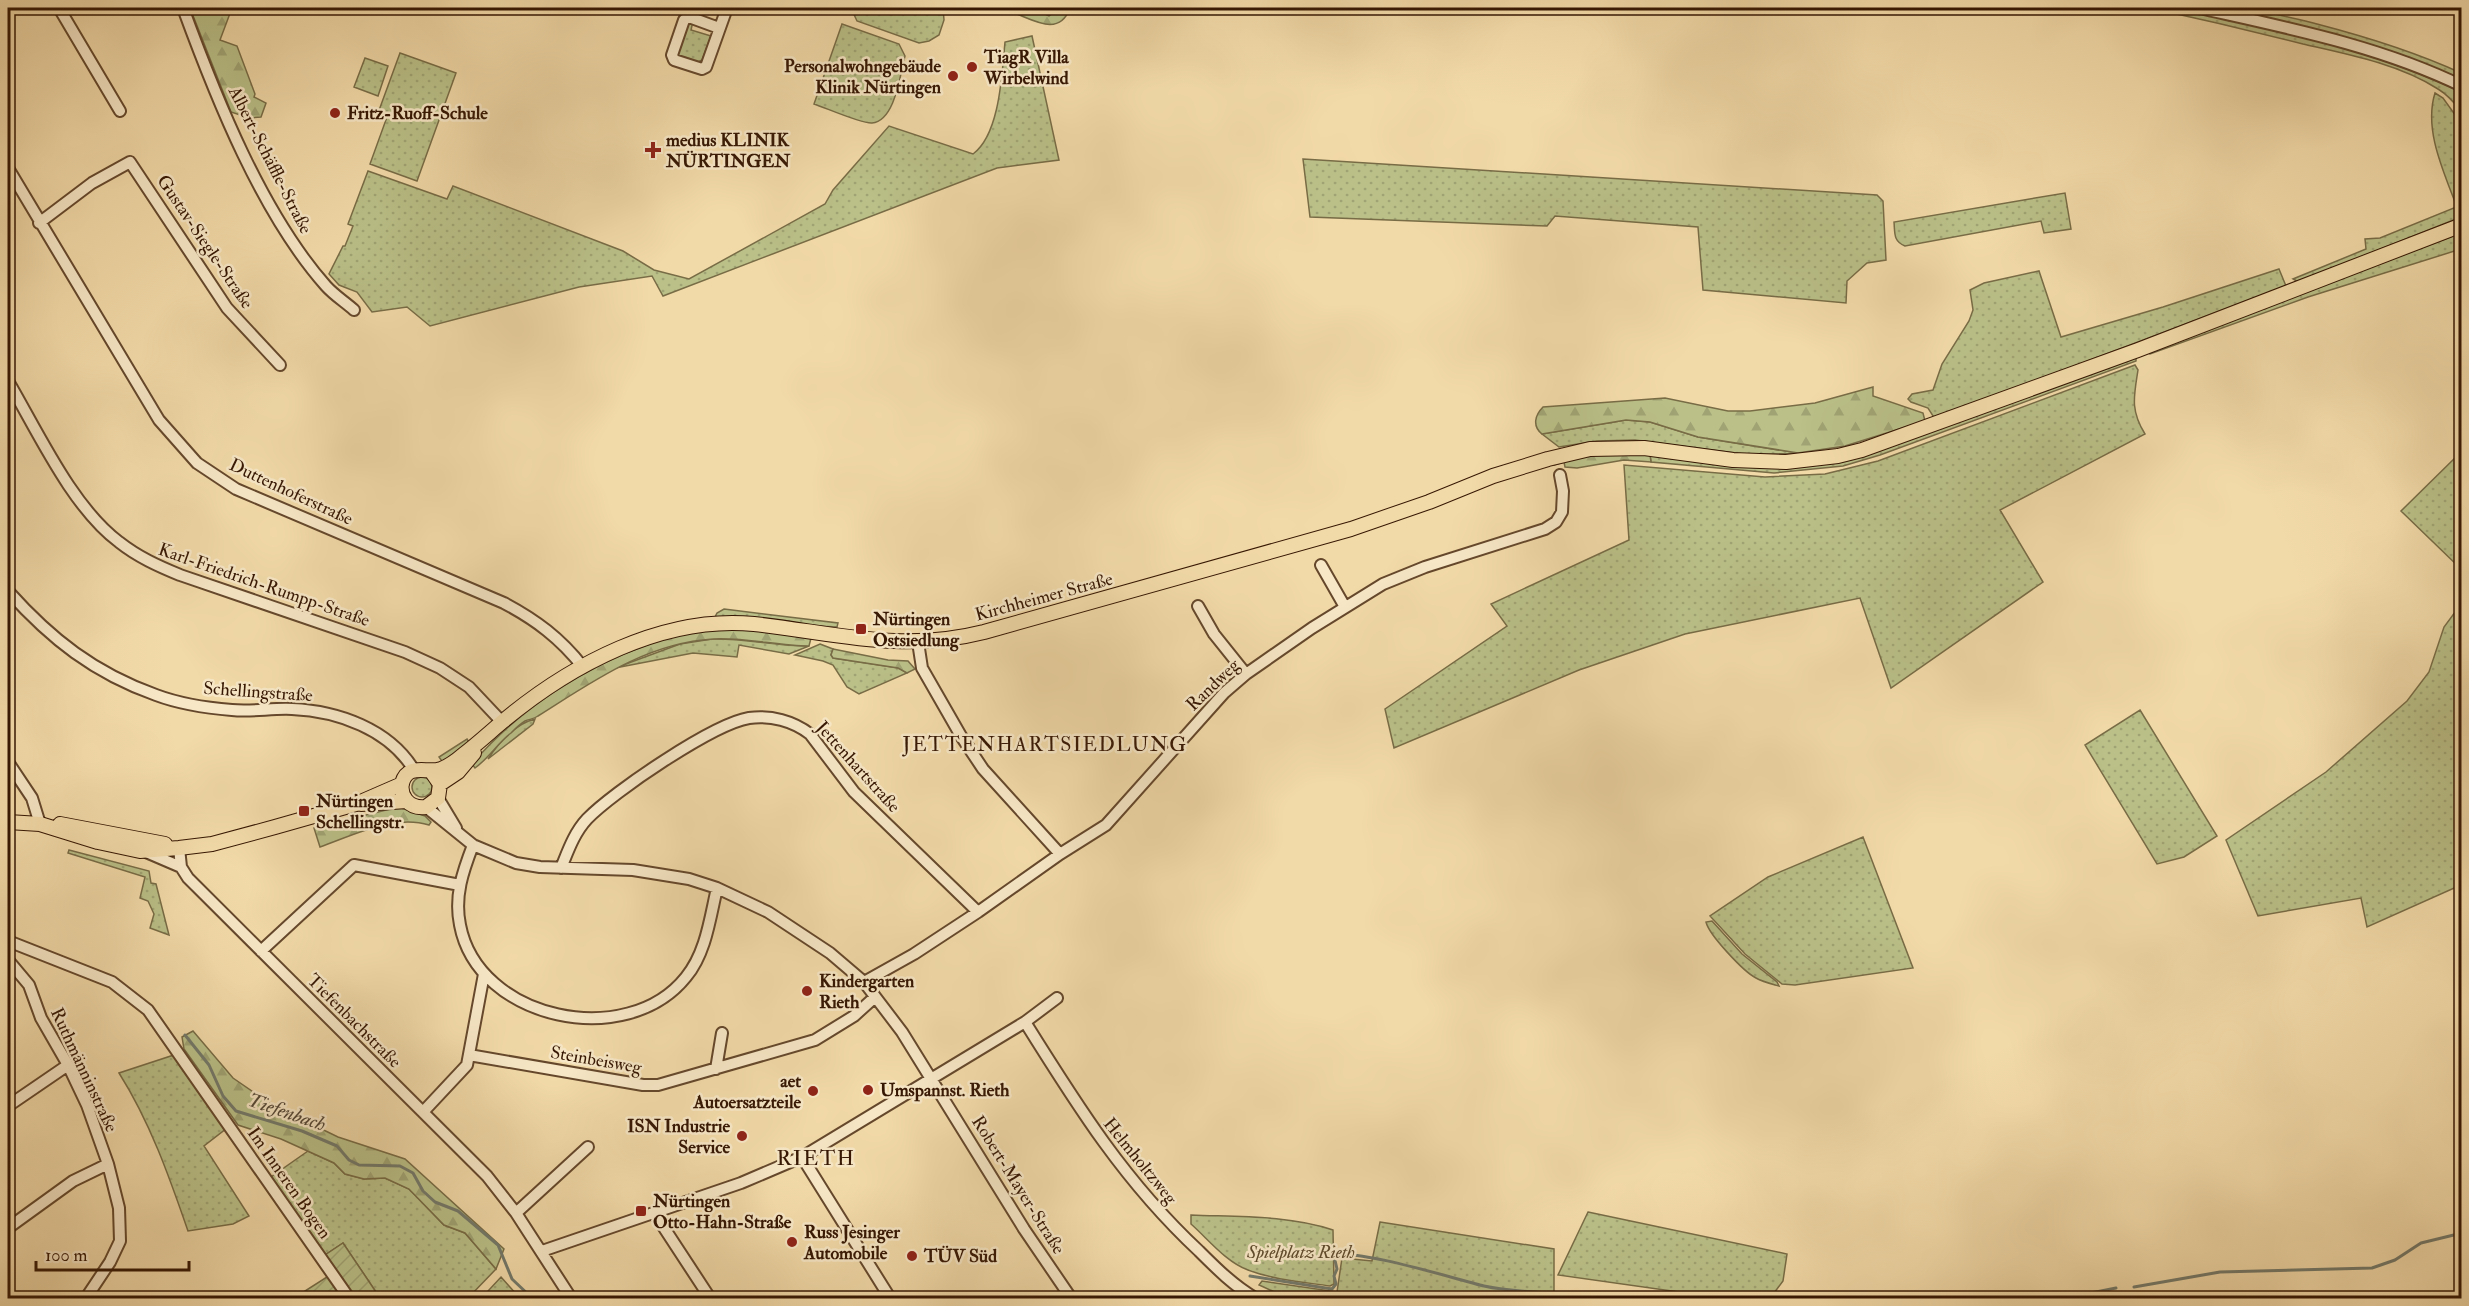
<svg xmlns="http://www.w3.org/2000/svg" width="2469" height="1306" viewBox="0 0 2469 1306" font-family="'IM FELL Double Pica',serif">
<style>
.grass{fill:url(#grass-dots);stroke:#786c46;stroke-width:1.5}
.forest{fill:url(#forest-firs);stroke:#786c46;stroke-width:1.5}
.garden{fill:url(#garden-furrows);stroke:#786c46;stroke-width:1.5}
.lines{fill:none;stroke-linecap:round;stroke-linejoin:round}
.stream{stroke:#73796a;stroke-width:3}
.minor-casing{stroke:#65482c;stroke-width:14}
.major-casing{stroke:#361703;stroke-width:16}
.minor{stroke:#f7e7c6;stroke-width:10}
.major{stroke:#f2daa8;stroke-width:14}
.poi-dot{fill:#8f2418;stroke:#f7e7c6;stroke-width:2}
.labels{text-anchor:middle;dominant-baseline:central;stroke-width:5;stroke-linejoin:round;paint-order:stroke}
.poi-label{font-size:18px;font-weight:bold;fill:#361703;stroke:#f7e7c6;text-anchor:start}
.street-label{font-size:18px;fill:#361703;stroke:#f7e7c6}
.park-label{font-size:18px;font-style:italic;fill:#5e4a2b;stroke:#f7e7c6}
.neighbourhood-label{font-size:20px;letter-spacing:1.5px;fill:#361703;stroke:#f7e7c6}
.water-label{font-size:20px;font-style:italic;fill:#554837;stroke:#f7e7c6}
.quarter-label{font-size:21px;letter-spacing:1.5px;fill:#361703;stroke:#f7e7c6}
</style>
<defs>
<pattern id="grass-dots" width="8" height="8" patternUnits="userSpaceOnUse" patternTransform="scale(1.5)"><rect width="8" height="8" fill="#bac088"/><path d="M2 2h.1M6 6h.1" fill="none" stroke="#a0a474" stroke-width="1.8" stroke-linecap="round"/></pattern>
<pattern id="forest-firs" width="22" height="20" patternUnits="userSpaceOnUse" patternTransform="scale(1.5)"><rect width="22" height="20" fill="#bac088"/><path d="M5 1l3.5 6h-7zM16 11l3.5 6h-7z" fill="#a0a474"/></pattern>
<pattern id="garden-furrows" width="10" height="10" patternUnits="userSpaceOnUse" patternTransform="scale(1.5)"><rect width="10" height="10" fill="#bac088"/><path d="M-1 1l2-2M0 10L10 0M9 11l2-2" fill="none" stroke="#a0a474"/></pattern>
</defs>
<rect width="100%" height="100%" fill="#f2daa8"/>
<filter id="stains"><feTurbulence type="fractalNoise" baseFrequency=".00333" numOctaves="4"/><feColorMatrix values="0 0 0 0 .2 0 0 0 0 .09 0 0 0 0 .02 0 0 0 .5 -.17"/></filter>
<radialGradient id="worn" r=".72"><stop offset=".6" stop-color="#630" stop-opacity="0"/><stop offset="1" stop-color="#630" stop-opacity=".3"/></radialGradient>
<path class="grass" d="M851,8H943L944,20L939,35L929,41L919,43L857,21Z
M2150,8H2174C2272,30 2371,48 2461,92V111C2454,102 2448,95 2438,89C2399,64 2347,54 2303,44C2252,31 2201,19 2150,8Z
M2221,8C2254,8 2285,16 2317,24C2367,37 2413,51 2461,73V80C2385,44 2303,27 2221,8Z
M693,21L691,30L711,36L702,60L696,63L679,57L676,50L686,23Z
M842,24L899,44L905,56C900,75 895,121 872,123C862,124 826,108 814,104Z
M1032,36L1059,160L997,168L663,296L652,276L579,287L430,326L407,307L372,312L357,292L339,285L329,274L343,246H345L353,226L348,224L368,171L447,199L453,186L623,251L654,270L689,279L825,204L833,190L889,126L973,154C1000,134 1002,73 1005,42Z
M400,53L456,73L417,181L370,164L387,117L378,113Z
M365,58L388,66L378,96L354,87Z
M2435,93L2443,98L2461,123V199L2455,202C2442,168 2424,128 2435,93Z
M1303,159L1877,195L1883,201L1886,260L1867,263L1847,281L1846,303L1703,290L1698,227L1555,216L1547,226L1310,217Z
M2065,193L2071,229L2044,233L2041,221L1905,246C1893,241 1895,233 1894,222Z
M2461,205V217L2298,282L2293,279L2366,249L2365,239L2380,238Z
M2461,233V249L2308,297L2150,354L2146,352Z
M2279,269L2286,286L1937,418L1933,416L1928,408L1911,402L1908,399L1912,394L1933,390L1942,364L1969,321L1973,310L1970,290L1984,283L2039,271L2061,337L2163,307Z
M2136,357V361L1880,455L1843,466L1774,473L1651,462L1650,455C1714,462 1773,471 1837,462Z
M2135,365L2138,370C2134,396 2130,410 2145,434L2000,510L2043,582L1891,688L1860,598L1685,634L1579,670L1394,748L1385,709L1507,626L1491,604L1629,540L1624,465L1765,477L1825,474L1878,461Z
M1626,420L1650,422L1698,437L1798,453L1751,455L1635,440L1597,441L1559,447L1542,434Z
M2461,452V569L2401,511Z
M2461,604V885L2367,927L2361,898L2258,916L2226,840L2326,772L2407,701L2429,672L2444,627Z
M724,609L838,623L837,627C796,626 757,617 715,617L717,613Z
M712,639C744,638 776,646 809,646L789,654L739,645L737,657L693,653L615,668L680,644Z
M820,644L833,649L831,655L833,658L899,668L907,673L859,694L847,687L833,665L823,661L795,655Z
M2140,710L2217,836L2184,857L2157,864L2085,745Z
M535,719L533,724L488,759C499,742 515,724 535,719Z
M412 787a10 10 0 1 1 20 0a10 10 0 1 1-20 0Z
M1863,837L1913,968L1795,985L1782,984L1745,954L1710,916L1768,877Z
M69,850L149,871L151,883L156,884L169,935L150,928L154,914L148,901L140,898L145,877L68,853Z
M1712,921L1742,954L1777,982L1779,986C1772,984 1763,982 1756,978C1744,972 1709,935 1706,922Z
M177,1054L227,1128L204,1146L249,1216L233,1224L188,1231C169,1176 150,1122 119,1073Z
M308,1151L334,1163L345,1174L364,1179L385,1178L409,1189L444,1225L465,1233L496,1269L468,1298H380L343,1243L325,1255L271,1177Z
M1588,1212L1787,1254L1783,1281L1774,1293L1758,1295L1686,1293L1558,1275Z
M1191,1215C1237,1217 1288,1215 1333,1230L1334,1284L1330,1286C1303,1282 1274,1280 1248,1270C1226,1262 1208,1239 1191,1224Z
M1380,1222L1554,1249V1298H1288L1259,1285L1262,1281L1337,1292L1342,1258L1372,1261Z
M501,1277L517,1295L518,1298H493L488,1291Z"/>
<path class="forest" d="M190,8H232L220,40L237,46L255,94L254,97L266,103L261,117L249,118L231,112Z
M962,8H1032L1049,16L1060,8H1070C1058,41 1027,15 1005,10C991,7 975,12 962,8Z
M1873,387V396L1923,413L1925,421L1845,446L1798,453L1698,437L1650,422L1626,420L1542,434C1532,426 1535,415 1543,407L1665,398L1728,411H1750L1815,403Z
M1603,454L1650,455L1651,462L1624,460L1577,468L1565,467L1564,462L1554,465L1553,461Z
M746,628L811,638L809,646C777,646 745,637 713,639C646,643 592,682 538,716C534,719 530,719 525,721C520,724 515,729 511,733C497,744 489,758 475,768L472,764C519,709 584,667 652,643C663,639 675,633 687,631C706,628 726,629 746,628Z
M833,649L888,660L908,661L915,669L907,673L898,668L833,658L831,655Z
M467,739L470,744L444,764L439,757Z
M398,807L425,816L431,822L429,825C394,814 354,835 320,847L314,828Z
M193,1031L233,1078L272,1105L338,1137L405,1159L504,1249L496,1269L465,1233L444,1225L409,1189L385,1178L364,1179L345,1174L334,1163L281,1139L238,1125L184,1049L182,1037Z"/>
<path class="garden" d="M343,1243L380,1298H355L325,1255Z
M330,1275L346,1298H310L305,1291Z"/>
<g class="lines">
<path class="stream" d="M185,1035L209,1065L223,1096L236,1111L302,1131L337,1146L349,1160L359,1165L400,1166L413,1173L423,1191L435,1202L458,1211L498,1245L512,1279L532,1298
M1250,1276L1332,1289L1336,1284L1334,1276L1337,1269L1334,1256C1357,1248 1455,1279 1484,1286C1506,1291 1530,1292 1553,1293
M2134,1287L2220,1272L2372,1268L2395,1260L2421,1243L2462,1233
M1568,1293H1571L1572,1298
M2066,1298L2116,1288"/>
<g class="minor-casing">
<path id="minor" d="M59,8L120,111
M183,8C216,98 262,214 326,286C334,295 345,302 354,310
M2199,8C2288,28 2380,46 2462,86
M719,28L689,17L684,20L672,55L674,60L702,69L706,67L727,8
M8,168L159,420L197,463L236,489L504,603C536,620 560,638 583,667
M39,223L92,183L130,162L227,308L280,365
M8,381C38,432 72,507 119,542C138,557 158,566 180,575L405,652L440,668L469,687L502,722
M1321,565L1345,607
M8,591C51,639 94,673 156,695C180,704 207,708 232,710C252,712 272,708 292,709C338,711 389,729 414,770
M1198,606L1214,634L1246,674
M918,642L922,668L961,736L983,769L1060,854
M8,762L32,798L40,824
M438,798L456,828
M426,807L473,845L516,863L540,867L633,870L689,879L717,888L768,912L830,953L864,982L902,1032L1024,1229L1071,1298
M473,845C463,871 454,896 460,925C478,1020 627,1051 686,977C706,953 710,918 717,888
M179,848L181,867L188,878L487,1176L516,1213L571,1298
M146,852L181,867
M561,868C568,851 574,833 587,819C613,792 713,724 749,718C771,715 793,721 810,734L854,792L978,912
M8,941L112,982L148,1010L349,1298
M261,951L354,865L460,885
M8,960L29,985L41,1018L68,1065L87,1105L108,1164L119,1208L120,1241L110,1262L86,1298
M864,982L914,954L978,912L1060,854L1106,825L1224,693L1246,674L1312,628L1383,584L1425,567L1545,529L1556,522L1562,512L1563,491L1560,475
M1025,1022C1078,1107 1125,1182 1199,1251C1216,1268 1234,1286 1255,1298
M469,1055L643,1085H658L815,1040L854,1016L875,997
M716,1069L722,1033
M8,1106L68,1065
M423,1112L467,1065L484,974
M802,1157L890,1298
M516,1213L588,1147
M655,1214L710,1298
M8,1228L73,1181L108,1164
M542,1251L741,1183L802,1157L1025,1022L1057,998"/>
</g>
<g class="major-casing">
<path id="major" d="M431,771L440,784L438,798L426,807C418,808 411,806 406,800C402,795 401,788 402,783C408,762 427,774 441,769C449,766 457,760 464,754C477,744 489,733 502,722C570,665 663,615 754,624C836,633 901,653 984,632L1351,529L1429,502L1493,476L1548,459L1590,449L1644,448L1733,460L1786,462L1838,456L1862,450L2138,350L2462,225
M440,784L458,772L474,753
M361,804L407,801
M8,822L40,824L98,842L140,851L179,848L212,844L275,827L356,804L402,784
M60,824L165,844"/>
</g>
<use href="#minor" class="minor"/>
<use href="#major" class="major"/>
</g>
<g class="poi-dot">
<circle cx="972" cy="67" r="6"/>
<circle cx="953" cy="76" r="6"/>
<circle cx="335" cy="113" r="6"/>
<path d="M650 141h6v6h6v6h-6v6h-6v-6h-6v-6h6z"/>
<rect x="855" y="623" width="12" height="12" rx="3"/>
<rect x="298" y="805" width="12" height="12" rx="3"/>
<circle cx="807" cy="991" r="6"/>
<circle cx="868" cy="1090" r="6"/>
<circle cx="813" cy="1091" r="6"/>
<circle cx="742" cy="1136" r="6"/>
<rect x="635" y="1205" width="12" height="12" rx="3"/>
<circle cx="792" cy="1242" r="6"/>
<circle cx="912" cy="1256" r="6"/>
</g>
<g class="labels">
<g class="poi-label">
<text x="984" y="57">TiagR Villa<tspan x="984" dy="21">Wirbelwind</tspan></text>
<text x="941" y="66" text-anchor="end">Personalwohngebäude<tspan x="941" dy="21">Klinik Nürtingen</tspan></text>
<text x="347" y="113">Fritz-Ruoff-Schule</text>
<text x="666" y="140">medius KLINIK<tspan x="666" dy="21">NÜRTINGEN</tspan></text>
<text x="873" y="619">Nürtingen<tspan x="873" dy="21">Ostsiedlung</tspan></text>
<text x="316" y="801">Nürtingen<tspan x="316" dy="21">Schellingstr.</tspan></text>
<text x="819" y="981">Kindergarten<tspan x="819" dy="21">Rieth</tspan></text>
<text x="801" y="1081" text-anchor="end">aet<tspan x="801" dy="21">Autoersatzteile</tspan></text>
<text x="880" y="1090">Umspannst. Rieth</text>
<text x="730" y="1126" text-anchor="end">ISN Industrie<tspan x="730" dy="21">Service</tspan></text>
<text x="653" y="1201">Nürtingen<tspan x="653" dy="21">Otto-Hahn-Straße</tspan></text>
<text x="804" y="1232">Russ Jesinger<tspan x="804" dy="21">Automobile</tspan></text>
<text x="924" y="1256">TÜV Süd</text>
</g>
<g class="street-label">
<text transform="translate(270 160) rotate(63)">Albert-Schäffle-Straße</text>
<text transform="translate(205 242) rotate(56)">Gustav-Siegle-Straße</text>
<text transform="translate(291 492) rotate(25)">Duttenhoferstraße</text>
<text transform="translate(264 585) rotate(19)">Karl-Friedrich-Rumpp-Straße</text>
<text transform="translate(1044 597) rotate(-15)">Kirchheimer Straße</text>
<text transform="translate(1213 685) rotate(-44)">Randweg</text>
<text transform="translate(258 692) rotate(4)">Schellingstraße</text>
<text transform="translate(858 767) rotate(48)">Jettenhartstraße</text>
<text transform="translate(354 1021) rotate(45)">Tiefenbachstraße</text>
<text transform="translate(596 1060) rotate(10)">Steinbeisweg</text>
<text transform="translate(84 1070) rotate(65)">Ruthmänninstraße</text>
<text transform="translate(1140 1161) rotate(51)">Helmholtzweg</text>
<text transform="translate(289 1183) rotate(55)">Im Inneren Bogen</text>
<text transform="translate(1018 1185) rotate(58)">Robert-Mayer-Straße</text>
</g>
<g class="park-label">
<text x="1301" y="1252">Spielplatz Rieth</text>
</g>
<g class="neighbourhood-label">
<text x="1045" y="744">JETTENHARTSIEDLUNG</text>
</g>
<g class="water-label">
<text transform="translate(287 1112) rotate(19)">Tiefenbach</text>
</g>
<g class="quarter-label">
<text x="816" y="1158">RIETH</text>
</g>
</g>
<rect width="2469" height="1306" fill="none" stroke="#f2daa8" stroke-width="30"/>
<rect x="9" y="9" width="2451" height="1288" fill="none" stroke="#361703" stroke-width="3"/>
<rect x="15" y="15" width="2439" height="1276" fill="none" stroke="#361703" stroke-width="1.5"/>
<path d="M36 1261v9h153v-9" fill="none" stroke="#361703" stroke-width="3"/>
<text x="45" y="1261" font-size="18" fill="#361703" stroke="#f7e7c6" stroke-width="4.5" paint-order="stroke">100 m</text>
<rect width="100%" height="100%" filter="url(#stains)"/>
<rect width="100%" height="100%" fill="url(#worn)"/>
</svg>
